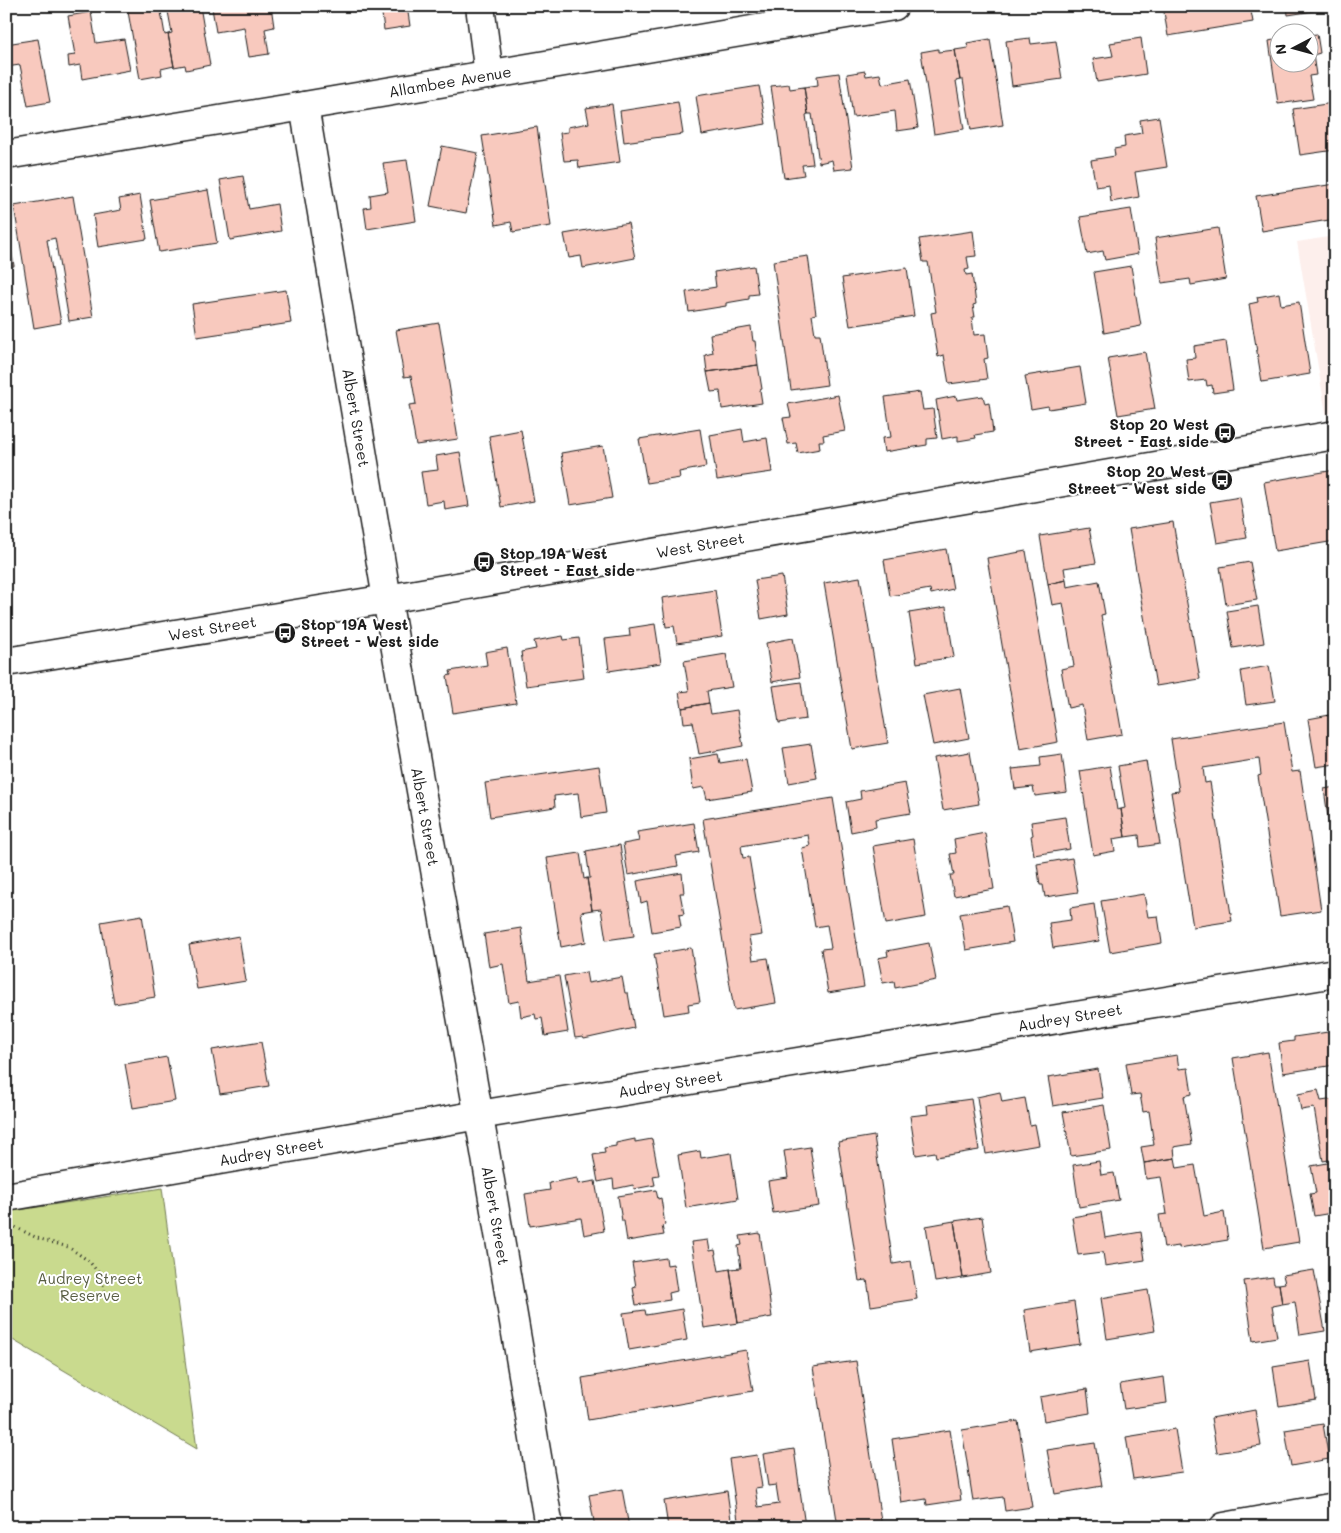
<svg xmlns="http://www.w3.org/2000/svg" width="1341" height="1533" viewBox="0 0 1341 1533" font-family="Mali,sans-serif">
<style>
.built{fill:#fdefec}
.green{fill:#c9da8e;stroke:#727b55}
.building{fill:#f8c9be;stroke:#1c1c1c}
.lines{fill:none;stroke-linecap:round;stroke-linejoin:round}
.minor-casing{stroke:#1c1c1c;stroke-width:31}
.path{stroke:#1c1c1c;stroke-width:3;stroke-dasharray:1 4;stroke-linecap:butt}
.minor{stroke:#fff;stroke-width:28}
.labels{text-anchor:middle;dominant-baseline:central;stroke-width:4;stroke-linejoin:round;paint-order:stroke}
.street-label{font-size:15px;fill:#1c1c1c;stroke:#fff}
.poi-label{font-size:15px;font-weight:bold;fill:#1c1c1c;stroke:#fff;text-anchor:end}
.park-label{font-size:15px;fill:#595e44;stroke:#fff}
</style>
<rect width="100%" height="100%" fill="#fff"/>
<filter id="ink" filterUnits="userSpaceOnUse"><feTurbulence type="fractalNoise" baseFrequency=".02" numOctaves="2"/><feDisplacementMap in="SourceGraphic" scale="10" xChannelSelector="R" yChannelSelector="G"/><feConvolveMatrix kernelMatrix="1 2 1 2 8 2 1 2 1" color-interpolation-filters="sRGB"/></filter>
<g filter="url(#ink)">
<path class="built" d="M1335,236V413L1326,414L1297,242Z"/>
<path class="green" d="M162,1188L197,1449L6,1336V1212Z"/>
<path class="building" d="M127,6H160L165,35L168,34L174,66L161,69L162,75L140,79Z
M167,6H200L210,65L186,70L185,65L174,67L168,34L172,33Z
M222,6H271L274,27L265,29L269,54L249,57L244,27L216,32L212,8Z
M381,6H407L410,26L384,30Z
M544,6H569L545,10Z
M1163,6H1250L1253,22L1168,36Z
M1287,6H1333V8L1288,15Z
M91,12L96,43L124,39L130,70L82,79L80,65L69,67L68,56L75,55L68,16Z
M1317,34L1320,53L1313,55L1316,75L1309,76L1313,99L1278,104L1269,41L1278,39V62H1308V35Z
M1030,38L1031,44L1056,41L1062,79L1012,86L1006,41Z
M1141,38L1146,74L1097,82L1093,59L1113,56L1110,43Z
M38,39L50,102L28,106L20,65L6,67V44Z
M990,39L1003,125L971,130L963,80H960L955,50L968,48L967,43Z
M938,49V52L955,50L960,80L956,81L964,129L934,134L921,52Z
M865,71L866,76L880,74L882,84L910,79L918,128L897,131L895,111L853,117L847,74Z
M839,73L853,168L834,170L832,160L819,163L812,114H808L804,87L818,85L817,76Z
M789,84L790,89L804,87L808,114L806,115L813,164L802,165L804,175L784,178L771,86Z
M759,86L766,124L702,135L696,96Z
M678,102L683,134L624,142L620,111Z
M1333,103L1335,115V150L1300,155L1293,109Z
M612,104L620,162L579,168L578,160L564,161L560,133L568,132V127L589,123L586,108Z
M1159,117L1167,167L1135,172L1139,197L1111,202L1109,185L1096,187L1091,160L1115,156L1114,149L1125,147L1124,136L1142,133L1140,120Z
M537,127L551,226L513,232L511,222L496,225L482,136Z
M442,146L478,153L466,213L430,206Z
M407,160L416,221L367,229L364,208L371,207L370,195L388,192L383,163Z
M243,176L249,209L277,204L281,231L230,240L220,180Z
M1335,184V219L1262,231L1256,196Z
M208,190L217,243L159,252L150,200Z
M140,195L147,239L98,247L93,215L121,210L119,199Z
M73,196L93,317L69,321L55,238L47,240L61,323L34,328L14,206Z
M1131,209L1138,254L1105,260L1103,251L1087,254L1080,217Z
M6,219L14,266L6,267Z
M628,223L635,258L583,268L581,256L569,258L564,234Z
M1218,228L1226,279L1191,285L1190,279L1162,283L1155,238Z
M973,231L976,256L967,257L969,269L965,270L966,275L972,274L976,304L973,305L975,317H972L974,335L985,334L988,358L984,359L987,379L949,384L944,355L938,357L931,313L936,312L928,262H923L919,239Z
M808,256L816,314L812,315L815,334H820L827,385L791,390L773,261Z
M754,266L758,294L749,295V299L726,303V306L689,312L686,292L716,287L714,272Z
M1131,266L1141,326L1104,333L1094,272Z
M907,268L914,316L850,326L842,278Z
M286,290L291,323L197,337L192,304Z
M1279,293L1281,305L1299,302L1310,374L1262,382L1249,304L1258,302L1257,297Z
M439,323L458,439L416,445L409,405L416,404L411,376L404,377L396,330Z
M751,327L753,341H755L758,365L707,372L705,355L713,353L710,334Z
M1226,341L1233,390L1213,393L1212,385L1207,386L1206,380L1189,382L1186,359L1195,358L1194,346Z
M1145,352L1155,409L1118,415L1108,358Z
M758,365L762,389L760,390L762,403L722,409L720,391L711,392L707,372Z
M1080,367L1086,403L1049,409L1048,406L1031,409L1025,376Z
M920,392L923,410L933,409L937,438L927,439V445L884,452L882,438L891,437L885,397Z
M838,395L845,431L823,435L824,441H819L820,449L798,453L796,443L788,444L783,418L791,417L788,404Z
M956,396L957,400L983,396L985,404L989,403L993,432L975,435L976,438L958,441V436L942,439L936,400Z
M700,429L706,467L679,472L680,478L647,483L639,439Z
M742,429L744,442L767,438L772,472L717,480L710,435Z
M521,430L534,501L501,507L489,436Z
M603,446L612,498L570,505L561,453Z
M460,452L469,506L445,510L444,501L426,504L421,472L438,470L436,456Z
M1335,470V541L1275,551L1264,482Z
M1240,497L1247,538L1217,543L1210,502Z
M1173,522L1200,679L1156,686L1129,529Z
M1089,528L1096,563L1064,568L1066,580L1048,584L1040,536Z
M946,549L953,589L931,594L930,589L890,596L884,560Z
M1026,551L1058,742L1020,749L987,558Z
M1250,562L1257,600L1226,605L1220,567Z
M782,576L788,614L761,619L755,580Z
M860,577L888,743L852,749L824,583Z
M1066,580L1067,587L1099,581L1105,614L1101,615L1122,734L1088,740L1082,705L1068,708L1061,669L1074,666L1063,603L1052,605L1048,584Z
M715,590L722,636L677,643L674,626L666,627L662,598Z
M1258,606L1264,643L1233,648L1227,611Z
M946,607L954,657L917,663L909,613Z
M655,624L661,663L609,671L605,639L630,636L629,628Z
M563,636L564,640L579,638L584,678L526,686L521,652L536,649L534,641Z
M793,638L800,677L772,682L766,643Z
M507,648L516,703L453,713L447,676L451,675L450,671L487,665L485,652Z
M726,654L732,687L707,691L709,703L682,708L679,692L689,691L684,661Z
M1269,666L1275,701L1246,705L1241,671Z
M801,682L806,719L779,723L773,686Z
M960,688L969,738L933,745L923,695Z
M709,703L711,714L737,710L743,746L699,754L693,722L684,723L682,708Z
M1335,714V764L1316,767L1308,719Z
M1284,722L1292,772L1300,771L1321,910L1280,916L1258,776L1261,775L1259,759L1203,768L1205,783L1210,782L1232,921L1193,927L1171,792L1179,791L1171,739Z
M811,744L817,778L789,783L783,748Z
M970,752L979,804L943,810L934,758Z
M718,754L720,763L746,759L752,792L707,799L704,787L693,789L689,759Z
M1062,754L1067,792L1035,796L1033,787L1015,789L1012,769L1041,766L1040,757Z
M1146,761L1160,844L1140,847L1139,835L1125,837L1121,809L1125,808L1118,766Z
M599,766L606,813L581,817L578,793L554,796L555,807L490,817L485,783Z
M1110,766L1117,810L1121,809L1125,837L1113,839L1115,851L1093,855L1080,771Z
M905,783L911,813L875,819L876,827L851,832L846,802L861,799L860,791Z
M1335,787V831L1330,832L1324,789Z
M833,798L864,987L828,993L821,949L831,948L827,925L815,927L802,848L810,846L808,835L741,846L743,858L749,857L762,935L749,937L753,960L768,958L776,1003L734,1010L703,819Z
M1065,817L1070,849L1034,855L1031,836L1033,835L1031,822Z
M694,823L699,852L676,856L678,866L628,875L623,844L639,841L637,832Z
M985,833L994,889L954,896L950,875H954L950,854L956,853L954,839Z
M913,839L926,917L886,924L873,846Z
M620,845L634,936L606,940L601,909L592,910L587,878H590L586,851Z
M580,853L584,879L587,878L592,910L581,912L586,942L561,947L547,858Z
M1072,858L1078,892L1045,897L1043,885H1040L1037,864Z
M682,873L684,893H680L684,914L679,915L681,927L652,932L647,901L641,903L637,881Z
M1144,894L1148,917L1158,916L1162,943L1110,952L1101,901Z
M1094,904L1099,941L1053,948L1049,923L1071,920L1070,908Z
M1007,906L1013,942L966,950L960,914Z
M142,915L155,997L114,1004L101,922Z
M521,928L529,981L559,976L568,1032L545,1036L542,1018L536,1019L535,1014L521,1017L519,1001L509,1003L503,964L489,967L484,934Z
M239,936L246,981L197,989L189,945Z
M929,943L936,980L895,988L894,981L883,983L878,958L888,956L887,951Z
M691,948L700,1002L688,1004L689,1011L664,1015L654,954Z
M586,972L588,983L622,977L625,993H628L634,1028L584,1039L583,1037L575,1038L564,976Z
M1335,1031V1065L1283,1073L1279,1043L1294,1041V1037Z
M261,1042L269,1086L220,1094L212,1050Z
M1268,1052L1299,1242L1264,1248L1233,1058Z
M1177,1055L1179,1069L1188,1068L1192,1094L1184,1096L1192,1144L1174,1147L1175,1158L1144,1163L1141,1147L1154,1145L1149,1111L1143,1112L1140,1094L1131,1095L1126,1063Z
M167,1057L175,1101L133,1108L125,1064Z
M1098,1069L1103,1098L1053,1106L1048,1077Z
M1318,1090L1321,1101L1335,1099V1159L1323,1161L1314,1108L1301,1110L1298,1094Z
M1000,1092L1002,1102L1025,1098L1030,1125L1035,1124L1039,1145L986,1154L977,1097Z
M971,1099L979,1150L936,1157L935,1152L916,1155L910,1116L928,1114L927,1105Z
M1104,1105L1111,1150L1071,1156L1063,1112Z
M874,1136L893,1264L911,1261L917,1299L871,1306L867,1280L859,1281L838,1142Z
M635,1139V1142L652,1139L659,1175L653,1176L655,1185L634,1189L633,1185L614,1189L613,1179L598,1182L593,1155L605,1153L604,1148L616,1146V1143Z
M810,1147L819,1206L773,1213L768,1181L788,1178L784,1151Z
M700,1151L701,1158L731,1153L738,1199L686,1208L678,1155Z
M1175,1158L1177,1168L1195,1165L1204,1216L1224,1212L1228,1240L1179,1248V1246L1164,1248L1159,1215L1167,1214L1161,1177L1146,1179L1144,1163Z
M1099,1161L1101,1175L1114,1173L1119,1200L1079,1207L1073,1165Z
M1333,1162L1335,1175V1230L1332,1213L1314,1216L1310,1194L1316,1193L1311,1166Z
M577,1178L578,1184L595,1181L604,1231L584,1235L581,1218L530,1226L525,1194L550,1190L549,1183Z
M656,1190L658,1199L661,1198L665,1225L662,1226L664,1235L627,1241L624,1221H622L618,1196Z
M1101,1212L1105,1238L1141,1232L1145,1260L1105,1266L1103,1252L1078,1255L1072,1217Z
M982,1217L991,1273L963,1278L954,1221Z
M954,1221L963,1278L935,1282L926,1226Z
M760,1233L772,1317L738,1323L730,1269L741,1268L738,1246L742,1245L740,1236Z
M708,1240L710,1251L715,1250L719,1271L730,1269L738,1323L704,1328L691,1242Z
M666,1258L667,1265L673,1264L677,1291L669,1293L670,1300L636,1305L633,1288L636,1287L632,1263Z
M1314,1270L1325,1331L1300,1335L1295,1302L1282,1304L1279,1284L1285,1283L1283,1275Z
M1273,1277L1274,1284H1279L1282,1304L1272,1306L1277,1337L1253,1341L1244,1281Z
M1148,1290L1155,1331L1107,1339L1101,1298Z
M1074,1302L1080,1344L1030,1352L1024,1310Z
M682,1309L687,1340L629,1350L623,1313L645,1310L646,1315Z
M746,1350L753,1391L588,1420L582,1378Z
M856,1361L882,1527H838L813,1367Z
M1310,1361L1316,1400L1279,1406L1273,1367Z
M1164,1377L1167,1403L1124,1409L1120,1384Z
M1087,1389L1090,1413L1044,1421L1040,1397Z
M1255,1410L1261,1446L1217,1453L1211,1418Z
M1018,1421L1032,1507L1005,1511L1003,1497L973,1501L962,1430Z
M1323,1424L1329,1459L1291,1466L1285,1430Z
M1175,1429L1182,1472L1133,1479L1126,1437Z
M950,1430L961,1500L927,1505L926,1499L901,1503L892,1439Z
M1095,1443L1102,1486L1055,1494L1047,1450Z
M794,1449L805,1526L739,1527L729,1459L757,1455L762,1487L755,1488L758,1507L779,1504L776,1485L768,1486L763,1454Z
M622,1489L629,1527H595L589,1495Z
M727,1491L732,1527H668L664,1501Z"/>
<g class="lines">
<g class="minor-casing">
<g id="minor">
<path d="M480,6L489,75"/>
<path id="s1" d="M304,106L387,599L482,1134L549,1527"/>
<path id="s2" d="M6,155L304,106L894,6"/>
<path id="s3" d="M6,662L387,599L1335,435"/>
<path id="s4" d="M6,1197L479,1115L1335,973"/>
<path d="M1224,1527L1335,1507"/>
</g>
</g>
<path class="path" d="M11,1225L37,1238L68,1247L89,1261L101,1276L107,1302"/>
<use href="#minor" class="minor"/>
</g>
</g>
<defs>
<g id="bus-disc" transform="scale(1.125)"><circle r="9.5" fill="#1c1c1c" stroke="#fff"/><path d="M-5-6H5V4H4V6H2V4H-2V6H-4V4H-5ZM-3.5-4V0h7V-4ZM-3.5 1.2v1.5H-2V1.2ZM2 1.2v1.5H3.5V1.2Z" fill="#fff"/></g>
</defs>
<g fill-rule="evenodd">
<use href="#bus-disc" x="1225" y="433"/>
<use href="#bus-disc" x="1222" y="480"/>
<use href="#bus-disc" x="484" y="562"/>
<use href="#bus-disc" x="285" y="633"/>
</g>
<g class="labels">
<g class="street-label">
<text stroke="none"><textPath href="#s2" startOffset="450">Allambee Avenue</textPath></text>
<text stroke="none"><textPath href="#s1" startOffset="316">Albert Street</textPath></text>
<text stroke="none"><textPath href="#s3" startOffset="704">West Street</textPath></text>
<text stroke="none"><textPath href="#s3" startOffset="209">West Street</textPath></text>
<text stroke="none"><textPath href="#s1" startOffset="721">Albert Street</textPath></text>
<text stroke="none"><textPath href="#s4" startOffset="1079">Audrey Street</textPath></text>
<text stroke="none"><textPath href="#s4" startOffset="674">Audrey Street</textPath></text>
<text stroke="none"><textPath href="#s4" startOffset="269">Audrey Street</textPath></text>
<text stroke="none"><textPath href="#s1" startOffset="1126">Albert Street</textPath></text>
</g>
<g class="poi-label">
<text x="1209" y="424">Stop 20 West<tspan x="1209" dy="17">Street - East side</tspan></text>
<text x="1206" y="471">Stop 20 West<tspan x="1206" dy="17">Street - West side</tspan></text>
<text x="500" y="553" text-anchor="start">Stop 19A West<tspan x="500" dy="17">Street - East side</tspan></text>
<text x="301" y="624" text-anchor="start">Stop 19A West<tspan x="301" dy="17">Street - West side</tspan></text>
</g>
<g class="park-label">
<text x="90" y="1278">Audrey Street<tspan x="90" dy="17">Reserve</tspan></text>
</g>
</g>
<rect width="1341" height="1533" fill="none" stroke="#fff" stroke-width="25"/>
<rect x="12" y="12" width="1316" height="1508" fill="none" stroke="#1c1c1c" stroke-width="2" filter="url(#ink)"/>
<g transform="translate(1294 48) rotate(264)"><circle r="24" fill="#ffffff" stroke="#a4a4a4"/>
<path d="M0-4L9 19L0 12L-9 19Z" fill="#1c1c1c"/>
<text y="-8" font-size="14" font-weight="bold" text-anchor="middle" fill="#1c1c1c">N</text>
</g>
</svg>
